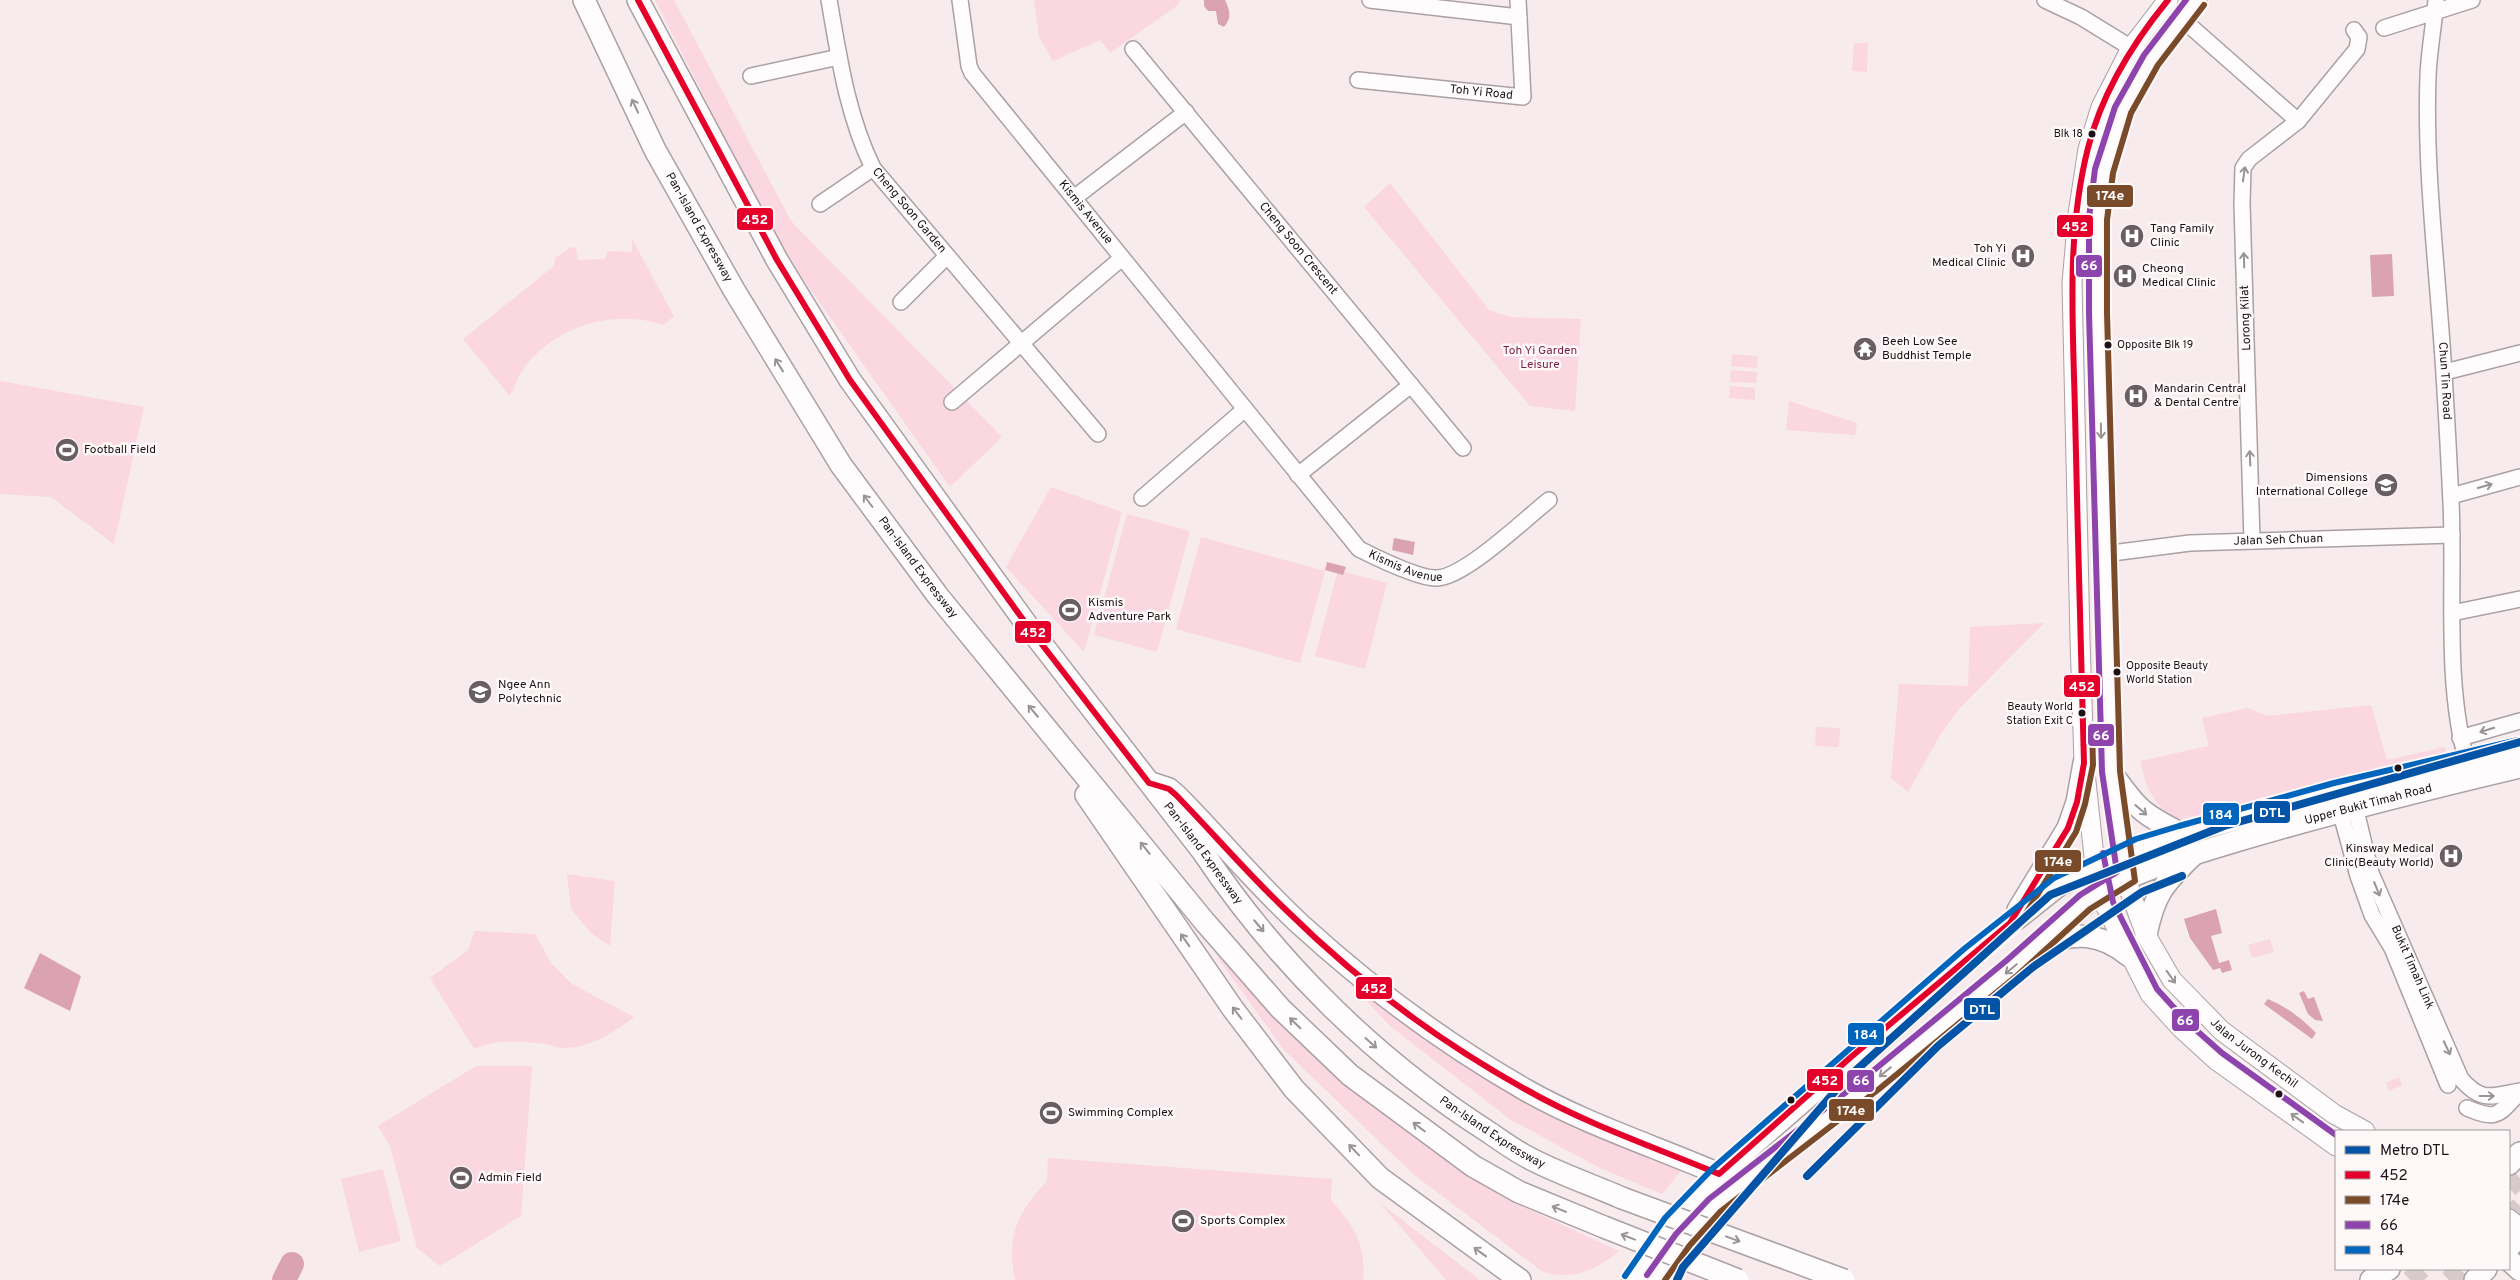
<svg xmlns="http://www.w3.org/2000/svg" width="2520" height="1280" viewBox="0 0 2520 1280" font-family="Overpass,sans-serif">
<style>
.green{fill:#fad7e1}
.water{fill:#dba2b4}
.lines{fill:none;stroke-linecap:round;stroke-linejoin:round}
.river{stroke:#dba2b4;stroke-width:24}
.major-tunnel{stroke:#d6cacd;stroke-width:19;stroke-dasharray:19 9;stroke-linecap:butt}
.minor-casing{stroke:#aba0a3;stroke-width:18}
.major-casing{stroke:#aba0a3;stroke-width:21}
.highway-casing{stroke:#aba0a3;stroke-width:24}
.minor{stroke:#fefcfc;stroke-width:15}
.major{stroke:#fefcfc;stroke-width:19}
.highway{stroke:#fefcfc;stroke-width:21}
.highway-bridge-casing{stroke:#aba0a3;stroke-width:24;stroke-linecap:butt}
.highway-bridge{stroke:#fefcfc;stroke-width:21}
.bus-1-casing{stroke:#fef8f9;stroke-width:10}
.bus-2-casing{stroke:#fef8f9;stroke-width:10}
.bus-3-casing{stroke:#fef8f9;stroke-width:10}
.bus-4-casing{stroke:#fef8f9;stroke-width:10}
.bus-1{stroke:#e4002b;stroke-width:6}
.bus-2{stroke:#7a4b2a;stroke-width:6}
.bus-3{stroke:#8e44ad;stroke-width:6}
.bus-4{stroke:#0065bd;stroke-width:6}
.metro-1-casing{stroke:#fef8f9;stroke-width:11}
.metro-1{stroke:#0354a6;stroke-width:8}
.oneway{stroke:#989394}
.bus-dot{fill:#1c1215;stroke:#fef8f9;stroke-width:2}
.labels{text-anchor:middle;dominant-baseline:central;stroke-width:5;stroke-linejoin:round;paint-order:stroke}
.bus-label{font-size:11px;fill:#1c1215;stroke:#fef8f9;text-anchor:end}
.street-label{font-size:12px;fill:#1c1215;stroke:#fef8f9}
.poi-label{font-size:12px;fill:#1c1215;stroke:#fef8f9;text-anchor:start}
.park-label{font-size:12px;fill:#791f45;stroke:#fef8f9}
.line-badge{stroke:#fef8f9;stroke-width:2}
.badge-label{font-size:14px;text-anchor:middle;font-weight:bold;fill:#fff}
</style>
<rect width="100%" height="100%" fill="#f7ebee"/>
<path class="green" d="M655,0H674L791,221L1002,437L950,487L781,248Z
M1034,0H1181L1178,5L1110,53L1100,40L1053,61L1039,37Z
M1854,43H1868L1867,72L1852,71Z
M1390,183L1489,310L1510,317L1581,319L1575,411L1530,406L1364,207Z
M632,239L674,316L664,325C614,309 559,325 526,365C519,374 515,386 510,396L463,339L554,266L555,258L571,247L576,248L578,260L605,259L608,251L632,252Z
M1732,354L1758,356L1757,368L1731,366Z
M1731,370L1757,372L1756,383L1730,382Z
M0,381L144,407L114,544L51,497L0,494Z
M1730,386L1755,388V400L1729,398Z
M1789,401L1857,423L1855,435L1786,430Z
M1051,487L1122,512L1084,652L1006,567Z
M1127,514L1190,531L1157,652L1094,635Z
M1201,537L1325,571L1300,663L1176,629Z
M1338,570L1387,583L1365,669L1315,656Z
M2044,623L1959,709L1939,737L1908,792L1891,778L1899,684L1968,686L1970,627Z
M2371,705L2387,760L2445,747L2446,757L2432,769L2175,820C2152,801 2147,790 2140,761L2209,746L2202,718L2248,708L2268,716Z
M1816,727L1840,728L1839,747L1815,746Z
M567,874L615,881L610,946L591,933L571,909Z
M475,931L535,934L551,963L572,984L634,1017C615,1032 589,1048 564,1048C558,1048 552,1045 545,1044C518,1041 499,1039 474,1049L430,978L468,950Z
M2270,939L2274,952L2252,958L2248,945Z
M1310,941L1394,1014L1683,1168L1662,1194L1600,1168L1511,1120L1390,1026Z
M1215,954L1504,1198L1619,1251C1594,1271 1574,1280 1543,1272L1413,1174L1284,1050Z
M476,1066H532L521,1216L440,1266L417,1248L390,1146L378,1126Z
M2399,1077L2402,1085L2389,1091L2386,1083Z
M1048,1158L1332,1179L1331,1200C1353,1224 1367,1246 1363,1280H1015C1006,1236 1017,1213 1047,1181Z
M383,1169L401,1241L359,1252L341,1179Z
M1380,1203L1480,1280H1446Z"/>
<path class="water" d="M1204,0H1225C1230,10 1232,18 1224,27L1218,24L1216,11H1208L1204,6Z
M2392,254L2394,296L2372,297L2370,255Z
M1394,538L1415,542L1413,555L1392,550Z
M1327,562L1346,567L1343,575L1325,570Z
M2216,909L2222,933L2211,936L2219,963L2229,960L2232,970L2222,973L2220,968L2213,970L2190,938L2184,919Z
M40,953L81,976L70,1011L24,988Z
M2304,991L2308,999L2314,997L2323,1021L2315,1020L2308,1014L2299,993Z
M2268,999C2287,1007 2301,1018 2316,1033L2312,1039L2264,1004Z"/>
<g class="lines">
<path class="river" d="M284,1280L292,1264"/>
<path class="major-tunnel" d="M2509,1188L2520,1178
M2509,1217L2520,1206
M2410,1280L2422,1269
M2449,1280L2460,1269"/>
<g class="minor-casing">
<g id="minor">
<path id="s1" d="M829,0C839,57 847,115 873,168L1098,434"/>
<path id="s2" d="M960,0L969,66L972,73L1359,549C1375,557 1420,579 1437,578C1465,577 1525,519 1549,500"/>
<path d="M1370,0L1519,17"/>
<path d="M2045,0L2081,17L2151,60"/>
<path id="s3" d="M2436,0C2434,25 2429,51 2428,76C2425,157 2434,238 2440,318C2445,379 2448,441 2451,502C2455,586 2444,681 2467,762"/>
<path d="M2181,18L2298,121"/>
<path d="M2384,28L2472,0"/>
<path id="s4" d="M1133,49L1463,448"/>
<path d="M751,76L839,57"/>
<path id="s5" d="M1358,80L1523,97L1518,0"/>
<path d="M1074,198L1186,112"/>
<path d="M820,204L873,168"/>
<path d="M901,302L947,256"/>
<path d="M2445,372L2520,353"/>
<path d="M952,402L1122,258"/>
<path d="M1298,475L1411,385"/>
<path d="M2451,496L2520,477"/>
<path d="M1142,498L1245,409"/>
<path d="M2252,541L2242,204L2243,168L2249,159L2298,121L2357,49L2359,37L2354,30"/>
<path id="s6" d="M2104,554L2190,543L2452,535"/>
<path d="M2452,613L2520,599"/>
<path d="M2460,738L2520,721"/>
<path id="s7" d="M2353,798L2371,873L2461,1079C2482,1103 2491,1096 2520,1091"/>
<path d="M2338,803L2358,876L2372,915L2392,948L2448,1085"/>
<path d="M2467,1108C2498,1121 2498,1115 2520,1092"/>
</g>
</g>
<g class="major-casing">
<g id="major">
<path d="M2168,0L2131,48L2101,107L2088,149L2078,214L2072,283L2080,639L2084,763L2095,866L2105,905L2150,994L2181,1028L2216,1060L2336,1146"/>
<path id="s8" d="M2197,0L2151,60L2123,110L2104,171L2098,219V313L2111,772L2123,854L2130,892L2146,935L2172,980L2222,1031L2334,1114L2365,1131"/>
<path d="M2509,1219L2520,1228"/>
</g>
</g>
<g class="highway-casing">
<g id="highway">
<path id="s9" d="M584,0L655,150L734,290L841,465L938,596L1204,921L1280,1008L1350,1075L1473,1166L1519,1192L1604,1227"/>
<path id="s10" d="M638,0L777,260L850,380L1027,625L1203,852C1277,963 1377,1061 1490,1133C1503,1142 1517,1152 1531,1159C1560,1174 1592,1185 1622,1198"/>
<path d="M2111,772C2137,809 2142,814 2182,834"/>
<path d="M1154,784L1169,789L1176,795C1219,838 1257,885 1302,926C1370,988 1444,1043 1524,1089C1585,1124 1654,1146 1719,1174"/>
<path d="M1086,795L1233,1009L1294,1089L1380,1178L1520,1280"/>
<path d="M2018,910L2068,828L2077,802L2084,763"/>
<path d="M2146,935C2154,895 2163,884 2192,856"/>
<path d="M2042,943C2077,933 2099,932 2128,955"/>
<path d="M2509,1164L2520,1153"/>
<path d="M2509,1247L2520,1236"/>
<path d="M2509,1260L2520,1270"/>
<path d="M1633,1280C1656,1239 1684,1206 1719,1174L1970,956L2059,885L2139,847L2182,834L2336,792L2520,749"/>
<path id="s11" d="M1654,1280L1683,1239L1715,1205L1873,1082L2101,891C2146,867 2194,854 2243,839C2335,812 2427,789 2520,767"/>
<path d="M2371,1280L2389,1269"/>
<path d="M2475,1280L2486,1269"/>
</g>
</g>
<use href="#minor" class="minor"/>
<use href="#major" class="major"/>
<use href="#highway" class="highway"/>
<g class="highway-bridge-casing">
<path id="highway-bridge" d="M1622,1198L1844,1280
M1604,1227L1738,1280"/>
</g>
<use href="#highway-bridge" class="highway-bridge"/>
<g class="bus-1-casing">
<path id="bus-1" d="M638,0L777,260L850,380L1027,625L1149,783L1169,789L1176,795C1213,833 1247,873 1286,910C1356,979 1438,1041 1525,1089C1586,1124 1654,1147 1719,1174L1851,1057L2010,923L2068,828L2077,802L2084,763C2080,646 2078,529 2075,412C2073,324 2066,234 2088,148C2102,92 2132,44 2168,0"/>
</g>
<g class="bus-2-casing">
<path id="bus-2" d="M1968,970L2017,928L2076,832L2085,804L2093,765L2092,726
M1665,1280L1690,1245L1721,1211L1879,1089L2019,974L2090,909L2135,881L2120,771L2107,313V220L2113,173L2131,113L2158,65L2204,5"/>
</g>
<g class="bus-3-casing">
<path id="bus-3" d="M2103,853L2113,902L2157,989L2187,1022L2222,1053L2336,1135
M1647,1275L1676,1234L1709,1199L1868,1075L2007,960L2080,895L2117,872L2102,772L2089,313V218L2095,169L2115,107L2144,55L2186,0"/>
</g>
<g class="bus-4-casing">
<path id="bus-4" d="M1625,1276L1665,1218L1713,1168L1964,949L2054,878L2136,839L2179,826L2334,783L2518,740"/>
</g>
<use href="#bus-1" class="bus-1"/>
<use href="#bus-2" class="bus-2"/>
<use href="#bus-3" class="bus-3"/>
<use href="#bus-4" class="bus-4"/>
<g class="metro-1-casing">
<path id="metro-1" d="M1807,1176L1938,1046L2033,967L2142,892L2182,876
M1677,1280L1683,1267L1843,1082L2050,895L2224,826L2520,742"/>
</g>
<use href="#metro-1" class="metro-1"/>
</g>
<defs><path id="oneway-shaft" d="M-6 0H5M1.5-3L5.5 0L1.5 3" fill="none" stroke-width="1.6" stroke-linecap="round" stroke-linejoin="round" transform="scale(1.25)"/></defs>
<g class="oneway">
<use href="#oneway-shaft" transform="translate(635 106) rotate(-115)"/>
<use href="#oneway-shaft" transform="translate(2244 174) rotate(-82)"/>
<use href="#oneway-shaft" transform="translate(2244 260) rotate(-92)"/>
<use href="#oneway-shaft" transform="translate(779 365) rotate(-122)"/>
<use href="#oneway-shaft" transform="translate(2101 431) rotate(89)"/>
<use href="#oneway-shaft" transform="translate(2250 458) rotate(-92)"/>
<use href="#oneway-shaft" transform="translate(2485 486) rotate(-16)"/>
<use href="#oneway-shaft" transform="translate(868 501) rotate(-127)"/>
<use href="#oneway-shaft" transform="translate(1033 711) rotate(-130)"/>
<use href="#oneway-shaft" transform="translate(2487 730) rotate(163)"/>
<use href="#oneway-shaft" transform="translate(2141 810) rotate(41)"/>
<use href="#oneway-shaft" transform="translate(1145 848) rotate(-129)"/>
<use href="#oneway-shaft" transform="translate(2377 889) rotate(68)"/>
<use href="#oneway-shaft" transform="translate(1259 926) rotate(50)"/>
<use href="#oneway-shaft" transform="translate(1185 940) rotate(-125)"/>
<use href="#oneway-shaft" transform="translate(2011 969) rotate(140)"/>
<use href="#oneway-shaft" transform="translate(2171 977) rotate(55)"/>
<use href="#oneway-shaft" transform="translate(1237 1013) rotate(-127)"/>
<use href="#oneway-shaft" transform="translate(1295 1023) rotate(-136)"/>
<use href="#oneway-shaft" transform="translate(1371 1043) rotate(42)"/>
<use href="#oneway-shaft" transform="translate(2447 1048) rotate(65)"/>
<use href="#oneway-shaft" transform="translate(1885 1072) rotate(141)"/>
<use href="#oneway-shaft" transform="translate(2487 1096)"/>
<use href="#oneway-shaft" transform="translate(2297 1118) rotate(-144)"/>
<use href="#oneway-shaft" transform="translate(1419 1127) rotate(-143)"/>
<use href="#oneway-shaft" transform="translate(1354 1150) rotate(-134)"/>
<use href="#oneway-shaft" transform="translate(1559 1209) rotate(-158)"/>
<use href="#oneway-shaft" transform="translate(1628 1237) rotate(-159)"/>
<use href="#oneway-shaft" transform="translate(1733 1239) rotate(20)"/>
<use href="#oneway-shaft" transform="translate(1480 1252) rotate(-144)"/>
</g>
<defs>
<g id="hospital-disc" transform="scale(1.25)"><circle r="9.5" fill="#695e61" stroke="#fef8f9"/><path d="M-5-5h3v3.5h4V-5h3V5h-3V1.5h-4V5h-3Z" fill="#fff"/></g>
<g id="temple-disc" transform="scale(1.25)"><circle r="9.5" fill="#695e61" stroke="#fef8f9"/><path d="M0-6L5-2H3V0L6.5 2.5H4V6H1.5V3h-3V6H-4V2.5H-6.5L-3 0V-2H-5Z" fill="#fff"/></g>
<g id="stadium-disc" transform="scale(1.25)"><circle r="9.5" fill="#695e61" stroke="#fef8f9"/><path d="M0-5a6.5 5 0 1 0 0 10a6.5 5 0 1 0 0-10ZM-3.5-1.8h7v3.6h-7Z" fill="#fff"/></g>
<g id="university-disc" transform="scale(1.25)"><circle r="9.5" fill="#695e61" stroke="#fef8f9"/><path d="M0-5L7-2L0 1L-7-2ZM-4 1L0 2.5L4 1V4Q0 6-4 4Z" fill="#fff"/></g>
</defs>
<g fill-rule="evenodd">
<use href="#hospital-disc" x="2132" y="236"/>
<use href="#hospital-disc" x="2023" y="256"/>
<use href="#hospital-disc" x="2125" y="276"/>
<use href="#temple-disc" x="1865" y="349"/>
<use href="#hospital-disc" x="2136" y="396"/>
<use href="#stadium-disc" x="67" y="450"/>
<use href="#university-disc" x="2386" y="485"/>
<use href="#stadium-disc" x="1070" y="610"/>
<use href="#university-disc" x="480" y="692"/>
<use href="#hospital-disc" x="2451" y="856"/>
<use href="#stadium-disc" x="1051" y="1113"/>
<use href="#stadium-disc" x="461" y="1178"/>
<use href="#stadium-disc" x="1183" y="1221"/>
</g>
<g class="bus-dot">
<circle cx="2092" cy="134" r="4.5"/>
<circle cx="2108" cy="345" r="4.5"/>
<circle cx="2117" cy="672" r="4.5"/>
<circle cx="2082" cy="713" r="4.5"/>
<circle cx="2398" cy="768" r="4.5"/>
<circle cx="2279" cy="1094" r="4.5"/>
<circle cx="1791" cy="1100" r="4.5"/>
</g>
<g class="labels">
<g class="bus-label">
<text x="2083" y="134">Blk 18</text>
<text x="2117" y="345" text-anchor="start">Opposite Blk 19</text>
<text x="2126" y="666" text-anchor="start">Opposite Beauty<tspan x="2126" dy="14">World Station</tspan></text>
<text x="2073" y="707">Beauty World<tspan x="2073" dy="14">Station Exit C</tspan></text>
</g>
<g class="street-label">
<text stroke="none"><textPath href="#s5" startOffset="124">Toh Yi Road</textPath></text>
<text stroke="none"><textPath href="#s1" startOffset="230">Cheng Soon Garden</textPath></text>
<text stroke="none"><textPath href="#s2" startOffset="254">Kismis Avenue</textPath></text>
<text stroke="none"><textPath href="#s9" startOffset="255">Pan-Island Expressway</textPath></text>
<text stroke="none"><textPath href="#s4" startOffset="259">Cheng Soon Crescent</textPath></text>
<text transform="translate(2246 318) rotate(-92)">Lorong Kilat</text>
<text stroke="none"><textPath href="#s3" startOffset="382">Chun Tin Road</textPath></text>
<text stroke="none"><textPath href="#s6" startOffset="175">Jalan Seh Chuan</textPath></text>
<text stroke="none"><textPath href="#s2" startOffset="738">Kismis Avenue</textPath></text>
<text stroke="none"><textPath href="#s9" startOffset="660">Pan-Island Expressway</textPath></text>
<text stroke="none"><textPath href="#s11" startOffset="876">Upper Bukit Timah Road</textPath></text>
<text stroke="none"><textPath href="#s10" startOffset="1026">Pan-Island Expressway</textPath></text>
<text stroke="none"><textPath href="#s7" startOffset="180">Bukit Timah Link</textPath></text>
<text stroke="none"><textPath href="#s8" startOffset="1128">Jalan Jurong Kechil</textPath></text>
<text stroke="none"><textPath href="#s10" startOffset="1431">Pan-Island Expressway</textPath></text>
</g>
<g class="poi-label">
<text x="2150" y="229">Tang Family<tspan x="2150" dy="14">Clinic</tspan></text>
<text x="2006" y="249" text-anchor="end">Toh Yi<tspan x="2006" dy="14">Medical Clinic</tspan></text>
<text x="2142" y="269">Cheong<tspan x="2142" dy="14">Medical Clinic</tspan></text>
<text x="1882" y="342">Beeh Low See<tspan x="1882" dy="14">Buddhist Temple</tspan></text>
<text x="2154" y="389">Mandarin Central<tspan x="2154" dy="14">&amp; Dental Centre</tspan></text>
<text x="84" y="450">Football Field</text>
<text x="2368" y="478" text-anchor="end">Dimensions<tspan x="2368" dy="14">International College</tspan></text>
<text x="1088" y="603">Kismis<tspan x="1088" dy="14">Adventure Park</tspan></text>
<text x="498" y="685">Ngee Ann<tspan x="498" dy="14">Polytechnic</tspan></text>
<text x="2434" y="849" text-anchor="end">Kinsway Medical<tspan x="2434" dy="14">Clinic(Beauty World)</tspan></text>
<text x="1068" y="1113">Swimming Complex</text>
<text x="478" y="1178">Admin Field</text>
<text x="1200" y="1221">Sports Complex</text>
</g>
<g class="park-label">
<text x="1540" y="351">Toh Yi Garden<tspan x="1540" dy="14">Leisure</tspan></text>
</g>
</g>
<g class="line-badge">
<rect x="2086" y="184" width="48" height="24" rx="5" fill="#7a4b2a"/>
<rect x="736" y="207" width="38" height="24" rx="5" fill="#e4002b"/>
<rect x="2056" y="214" width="38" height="24" rx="5" fill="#e4002b"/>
<rect x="2075" y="254" width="28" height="24" rx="5" fill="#8e44ad"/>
<rect x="1014" y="620" width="38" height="24" rx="5" fill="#e4002b"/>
<rect x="2063" y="674" width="38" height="24" rx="5" fill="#e4002b"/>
<rect x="2087" y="723" width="28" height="24" rx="5" fill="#8e44ad"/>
<rect x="2253" y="800" width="38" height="24" rx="5" fill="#0354a6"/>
<rect x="2202" y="802" width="38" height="24" rx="5" fill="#0065bd"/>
<rect x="2034" y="849" width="48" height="24" rx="5" fill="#7a4b2a"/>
<rect x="1355" y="976" width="38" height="24" rx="5" fill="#e4002b"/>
<rect x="1963" y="997" width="38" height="24" rx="5" fill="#0354a6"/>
<rect x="2171" y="1008" width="29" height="24" rx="5" fill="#8e44ad"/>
<rect x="1847" y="1022" width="38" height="24" rx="5" fill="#0065bd"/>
<rect x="1806" y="1068" width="38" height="24" rx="5" fill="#e4002b"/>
<rect x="1846" y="1069" width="29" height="24" rx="5" fill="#8e44ad"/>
<rect x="1828" y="1098" width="47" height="24" rx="5" fill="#7a4b2a"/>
</g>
<g class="badge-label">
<text x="2110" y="200">174e</text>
<text x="755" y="224">452</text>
<text x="2075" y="231">452</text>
<text x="2089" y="270">66</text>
<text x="1033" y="637">452</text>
<text x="2082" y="691">452</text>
<text x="2101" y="740">66</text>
<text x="2272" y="817">DTL</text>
<text x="2221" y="819">184</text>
<text x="2058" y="866">174e</text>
<text x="1374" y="993">452</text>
<text x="1982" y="1014">DTL</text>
<text x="2185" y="1025">66</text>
<text x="1866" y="1039">184</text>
<text x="1825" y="1085">452</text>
<text x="1861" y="1085">66</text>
<text x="1851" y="1115">174e</text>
</g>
<rect x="2335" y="1130" width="175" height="140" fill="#fef8f9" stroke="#a49c9e"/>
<rect x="2345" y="1146" width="25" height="8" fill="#0354a6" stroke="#a49c9e"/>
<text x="2380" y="1155" font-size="15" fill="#1c1215">Metro DTL</text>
<rect x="2345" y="1171" width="25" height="8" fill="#e4002b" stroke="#a49c9e"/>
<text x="2380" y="1180" font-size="15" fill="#1c1215">452</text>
<rect x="2345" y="1196" width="25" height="8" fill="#7a4b2a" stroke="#a49c9e"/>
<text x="2380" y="1205" font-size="15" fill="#1c1215">174e</text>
<rect x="2345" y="1221" width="25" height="8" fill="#8e44ad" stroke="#a49c9e"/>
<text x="2380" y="1230" font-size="15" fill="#1c1215">66</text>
<rect x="2345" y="1246" width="25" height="8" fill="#0065bd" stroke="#a49c9e"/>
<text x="2380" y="1255" font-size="15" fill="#1c1215">184</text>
</svg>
